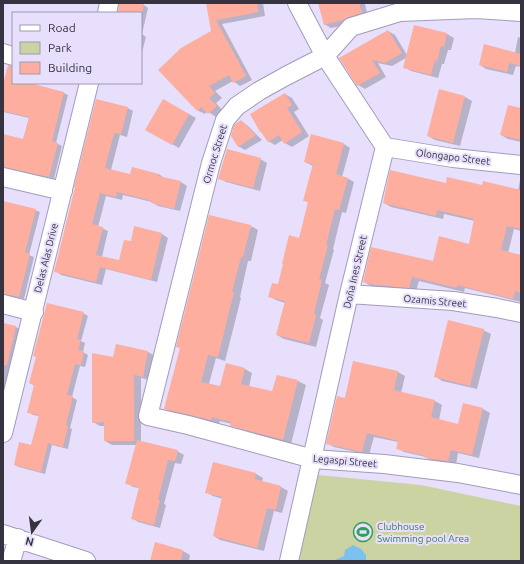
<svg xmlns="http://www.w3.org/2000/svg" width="524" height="564" viewBox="0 0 524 564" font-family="Ubuntu,sans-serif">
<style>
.green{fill:#ccd3a2}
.water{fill:#7cc0ee}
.shadow{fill:#0003}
.building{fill:#fdae9f}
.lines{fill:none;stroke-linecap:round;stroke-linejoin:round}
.minor-casing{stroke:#a49bbc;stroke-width:20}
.minor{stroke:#fff;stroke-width:18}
.labels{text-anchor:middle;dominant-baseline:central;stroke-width:4;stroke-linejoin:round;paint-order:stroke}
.street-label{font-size:10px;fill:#363340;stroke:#e7dffb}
.leisure-label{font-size:10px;fill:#27864d;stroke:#e7dffb;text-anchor:start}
</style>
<rect width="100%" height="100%" fill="#e7dffb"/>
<path class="green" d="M308,474L421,485L521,506V561H286Z"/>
<path class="water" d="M353,545L361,549L366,555V561H334L335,560L344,556L345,550Z"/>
<path class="shadow" d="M120,3H135L144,5L148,8L142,34L146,37L141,56V13H119Z
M207,3H263L265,16L222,24L252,80L240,86L233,81L215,91L222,98L216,103L223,111L216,117L207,111L205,114L197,110L212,32Z
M319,3H381L365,4L368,17L351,24L331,28L324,24Z
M388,31L395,35L407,55L447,34L454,38L451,50H448L444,64H442L438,78L411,71L404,67L406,58L392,66L378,63L386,77L365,89L358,85L340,58Z
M518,37L521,38V67L516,66L513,75L486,69L480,65L515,53Z
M13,78V83H32L36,85L64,93L68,95L56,143L62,146L54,179L3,167V135L24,140L29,118L3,112V88Z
M285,94L292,98L299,109L294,112L309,136L292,147L285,143L283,140L275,145L268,141Z
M465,97L472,101L460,146L435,140L428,136Z
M163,100L196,118L179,148L146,130Z
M128,108L133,111L127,137L120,135L111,170L131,175L159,174L164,178L181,182L187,186L180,211L158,206L152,202L123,195L122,200L106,196L98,227L102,228L108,231L102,257L119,262L131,242L135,228L162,234L168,238L157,282L106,269L102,285L61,275L56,271L77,187Z
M521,109V142L508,139L501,135Z
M241,121L248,126L262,140L245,150L238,146Z
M344,144L350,148L342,177L347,178L354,182L346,213L342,212L333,249L334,250L325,283L329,285L320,318L323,320L316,347L284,339L277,335L285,303L276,300L269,296L279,285L300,239L309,203L304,200L313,166L305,162Z
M260,159L267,163L260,191L226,182L219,178Z
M520,180L521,231L514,229L508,253L521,256V302L465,288L464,292L419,281L416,291L384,289L371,286L364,282L434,263L469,245L475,221L444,214L443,219L391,207L384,203L447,184L483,186L518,190Z
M3,202L35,210L40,212L29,255L34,257L24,299L3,295Z
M251,226L258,230L251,261H248L240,297L241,298L225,361L216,358L209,384L221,387L227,364L245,369L252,373L249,387L273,393L277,376L298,381L306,385L291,444L239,429L231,425L232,424L220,421L219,424L173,413L165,408Z
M83,313L88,316L81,341L85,343L83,352L88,355L85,367L80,366L72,397L77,400L70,428L72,429L68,449L52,445L45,474L19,467L15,465L32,447L39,416L33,415L29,412L35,386L30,383Z
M3,324L16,327L21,330L3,410Z
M483,330L491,334L477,389L442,381L435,376Z
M117,345L148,352L155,356L150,380L141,378V442L177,451L184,455L181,464L175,463L164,504L166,505L160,528L138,522L132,518L140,488L133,487L127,483L136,445H112L105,441V426H100L93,422L114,359Z
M354,362L398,372L405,376L401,393L435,401L442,405L439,420L458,425L464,404L483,409L490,413L479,458L458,453L456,465L433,462L426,457L404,452L397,448L398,442L374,437L369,455L334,447L327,443L345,399Z
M214,463L256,474L263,478L262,482L281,487L288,491L282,513L274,511L264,551L220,540L214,536L223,499L213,496L206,492Z
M155,544L183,551L190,555L189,561H151Z"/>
<path class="building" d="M119,3H139L144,4L142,13H118Z
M206,3H257L258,12L216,20L246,76L233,83L229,75L209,86L215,93L209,98L217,106L208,114L201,107L197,111L158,70L181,48L211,31Z
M318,3H359L362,13L348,17L343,20L324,25Z
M414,25L447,33L444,47L441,46L437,61L435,60L431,75L403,68Z
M388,30L402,53L385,63L372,60L380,73L357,86L339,58Z
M484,44L521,54V66L509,63L507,72L479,65Z
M8,65L13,66V83H29L64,92L52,141L58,143L49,177L3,167V134L23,139L29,117L3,111V84Z
M439,89L465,96L453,143L427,136Z
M285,93L292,105L287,108L302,132L284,144L279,135L268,142L261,132H260L250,114Z
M96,99L128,107L121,134L114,133L105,168L130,174L132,167L159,174L158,176L181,181L174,209L151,203L152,201L117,192L116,197L100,193L92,224L103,227L96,255L119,260L124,240L131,241L134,226L162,233L151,280L100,267L96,282L54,272L75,187H74Z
M163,99L189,114L172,145L145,130Z
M508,105L521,108V140L500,135Z
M241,120L256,135L238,147L231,136L234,125Z
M311,134L344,143L336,174L348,178L339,210L335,209L326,245H328L319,279L322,280L314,314L316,315L309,343L276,335L285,301L268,297L272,283L278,284L283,264H282L289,235L299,238L308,202L303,201L313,164L304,162Z
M227,149L261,158L253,188L218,179Z
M390,170L446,183L447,177L482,185L483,181L521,190V229L507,226L501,250L521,255V293L515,291L513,299L457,285V288L412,277L409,288L376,285L363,282L371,247L433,261L439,236L469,244L474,219L437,210L436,216L383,203Z
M3,201L36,209L25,252L30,254L19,297L3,294Z
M209,215L251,225L243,257H241L232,292H234L218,357L208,355L201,382L220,386L226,363L245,368L241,384L272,391L277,375L298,380L283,440L230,426L231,422L212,417L211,420L164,409L180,348L176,347Z
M47,303L84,312L77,339L81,340L78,350L84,351L81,365L75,364L67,395L73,396L66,425L68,426L63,447L48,443L41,472L14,465L19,442L31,445L39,415L27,413L34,385L29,383L36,357L33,356Z
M448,320L484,329L470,386L434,377Z
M3,323L16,326L7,365H3Z
M116,344L148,351L143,377L134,375V441H104V422L92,423V353L113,357Z
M353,361L398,371L394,390L435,400L431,417L458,424L463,403L483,408L472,455L451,450L448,461L425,458L426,456L396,449L398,441L367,433L362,452L326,444L337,396L345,398Z
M137,440L178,450L175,461L168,460L158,500H160L154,525L131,519L139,487L125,484Z
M213,462L256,473L255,479L281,486L276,510L267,508L257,548L213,536L222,497L205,493Z
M155,542L183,550L181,561H150Z"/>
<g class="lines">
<g class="minor-casing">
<path id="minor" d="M521,12L476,9L400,12L351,27L325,56L286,76L259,91L237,106L225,120L211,163L148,416L188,425L313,459L384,464L458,473L521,485
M107,13L109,3
M3,53L13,56
M385,147L453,158L521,165
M3,177L63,191
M349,294L453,301L497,308L521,313
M3,304L34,312
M3,433L89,83
M3,534L86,561
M12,558L18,538
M289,561L349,294L385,147L325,56L297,3"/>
</g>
<use href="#minor" class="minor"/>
</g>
<defs>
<g id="stadium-ring" transform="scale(1)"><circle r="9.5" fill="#e7dffb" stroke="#2e9e5b" stroke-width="1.5"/><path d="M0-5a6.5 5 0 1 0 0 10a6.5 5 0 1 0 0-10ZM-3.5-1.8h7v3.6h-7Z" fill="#2e9e5b"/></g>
</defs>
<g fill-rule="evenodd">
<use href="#stadium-ring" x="363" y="532"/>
</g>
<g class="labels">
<g class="street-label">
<text transform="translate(215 154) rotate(-73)">Ormoc Street</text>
<text transform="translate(453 157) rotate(7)">Olongapo Street</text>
<text transform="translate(46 258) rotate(-76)">Delas Alas Drive</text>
<text transform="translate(355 272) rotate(-77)">Doña Ines Street</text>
<text transform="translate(435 301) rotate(5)">Ozamis Street</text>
<text transform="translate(345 461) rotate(5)">Legaspi Street</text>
</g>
<g class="leisure-label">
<text x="377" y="526">Clubhouse<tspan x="377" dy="12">Swimming pool Area</tspan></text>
</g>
</g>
<rect width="524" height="564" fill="none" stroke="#363340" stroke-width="8"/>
<rect x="12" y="12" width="130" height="72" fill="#e7dffb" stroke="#a09ab0"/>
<rect x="20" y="25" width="20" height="6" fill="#ffffff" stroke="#a09ab0"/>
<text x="48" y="32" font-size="12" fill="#363340">Road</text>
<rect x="20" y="42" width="20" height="12" fill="#ccd3a2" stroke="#a09ab0"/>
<text x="48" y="52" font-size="12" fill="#363340">Park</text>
<rect x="20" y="62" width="20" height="12" fill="#fdae9f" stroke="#a09ab0"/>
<text x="48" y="72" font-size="12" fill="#363340">Building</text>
<g transform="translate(32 532) rotate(194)" stroke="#e7dffb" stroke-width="3" paint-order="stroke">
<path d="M0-3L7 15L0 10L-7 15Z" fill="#363340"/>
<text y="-6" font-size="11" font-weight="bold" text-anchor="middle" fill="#363340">N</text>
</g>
</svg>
